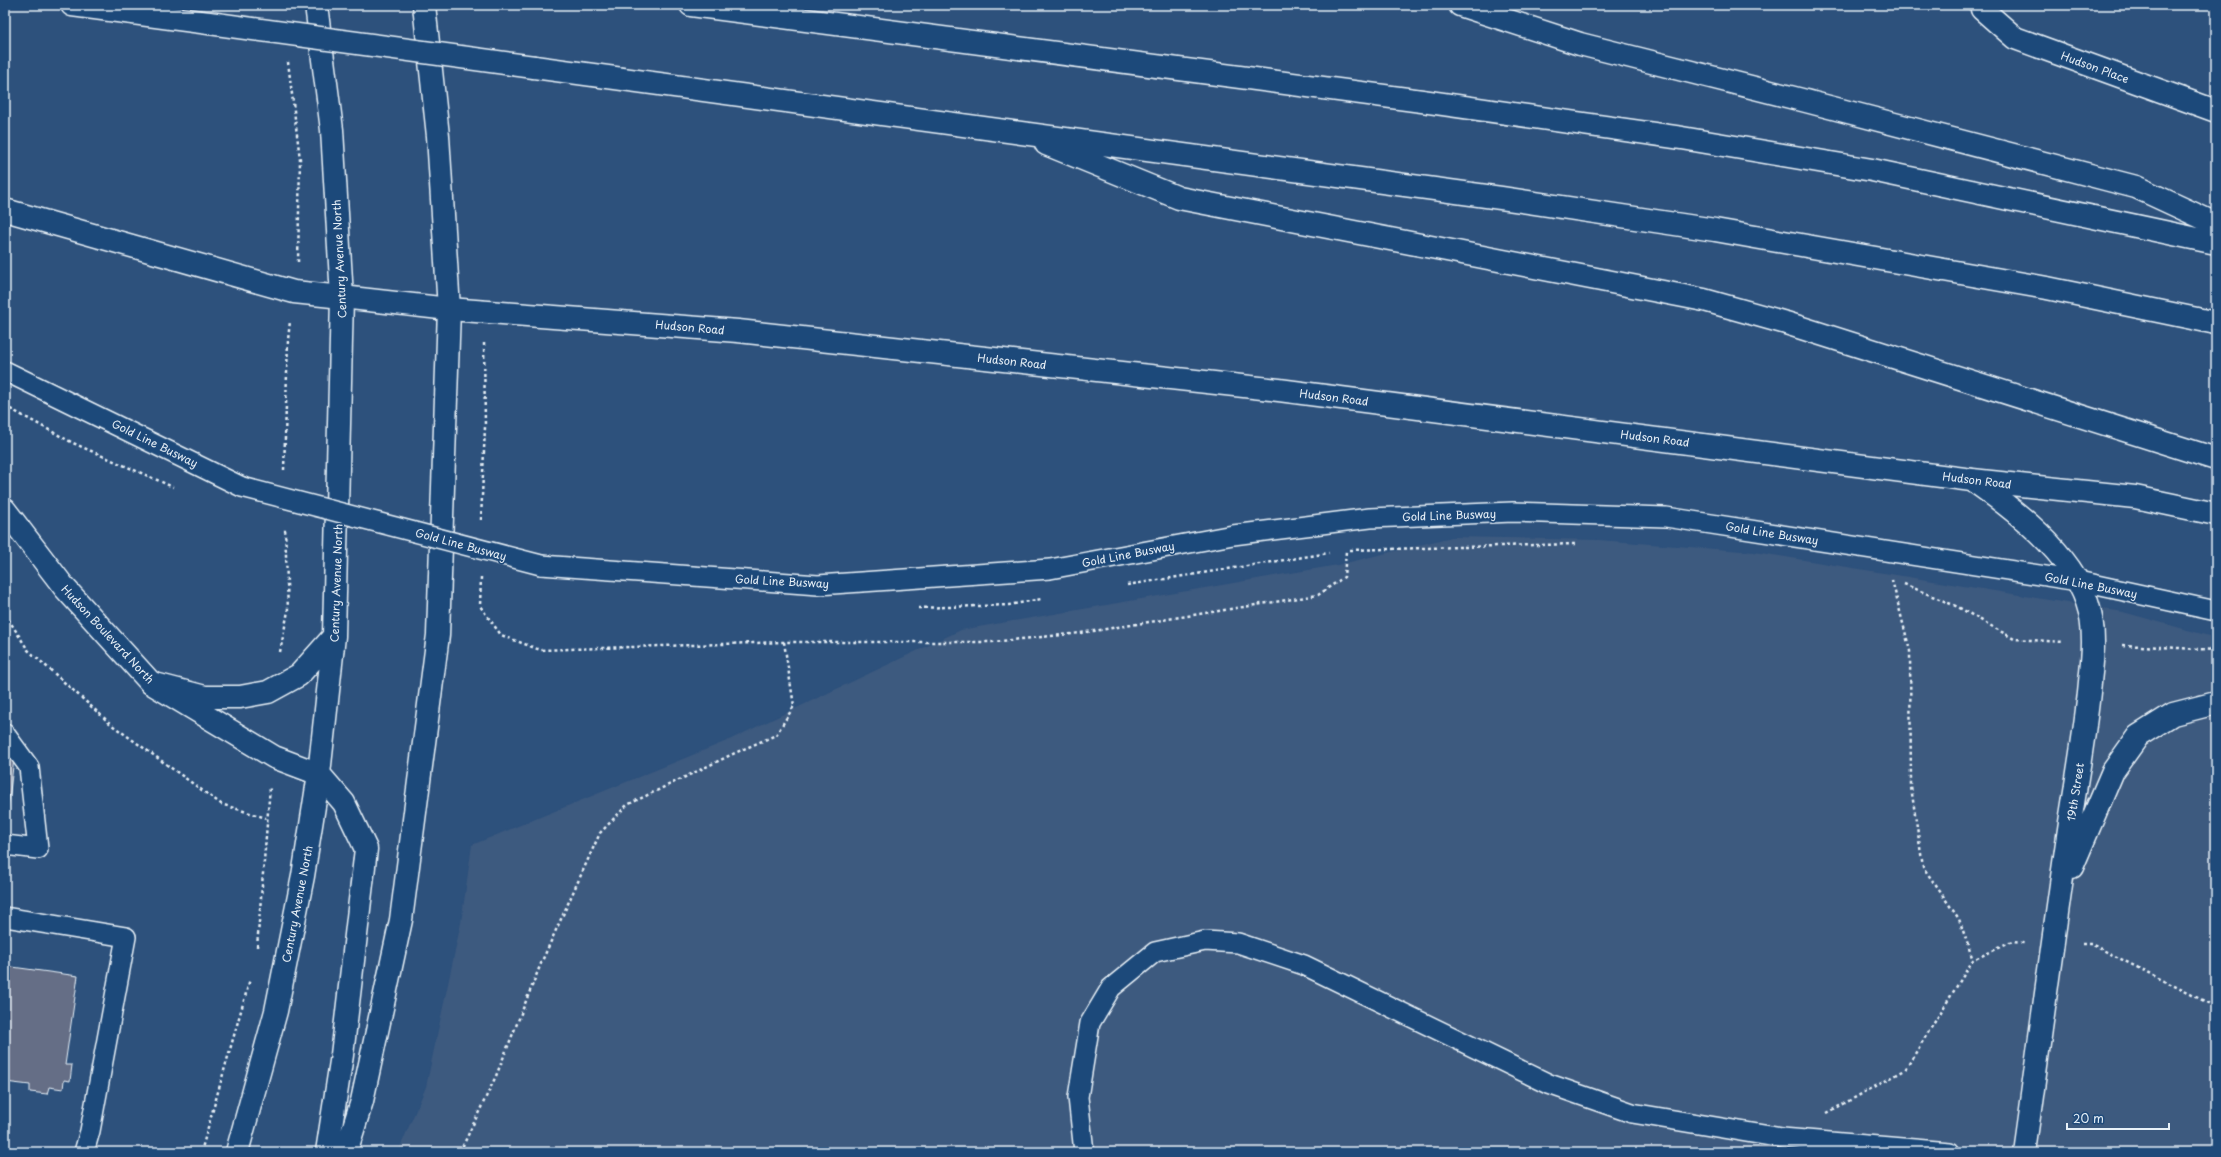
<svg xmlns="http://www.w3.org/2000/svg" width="2221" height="1157" viewBox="0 0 2221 1157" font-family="'Playpen Sans',sans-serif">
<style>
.built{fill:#3e5a7f}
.building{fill:#656e86;stroke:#e8f1f8}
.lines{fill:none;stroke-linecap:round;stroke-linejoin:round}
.service-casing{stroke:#e8f1f8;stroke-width:22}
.minor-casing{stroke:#e8f1f8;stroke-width:25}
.tertiary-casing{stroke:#e8f1f8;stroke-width:25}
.secondary-casing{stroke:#e8f1f8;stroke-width:25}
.motorway-casing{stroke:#e8f1f8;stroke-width:25}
.path{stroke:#e8f1f8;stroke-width:2.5;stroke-dasharray:3 3;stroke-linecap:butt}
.service{stroke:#1f4a7a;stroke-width:19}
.minor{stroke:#1f4a7a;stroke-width:22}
.tertiary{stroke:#1f4a7a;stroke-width:22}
.secondary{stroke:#1f4a7a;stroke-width:22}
.motorway{stroke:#1f4a7a;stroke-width:22}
.service-bridge-casing{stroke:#e8f1f8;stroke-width:22;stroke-linecap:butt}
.motorway-bridge-casing{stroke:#e8f1f8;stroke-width:25;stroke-linecap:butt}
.service-bridge{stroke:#1f4a7a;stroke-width:19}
.motorway-bridge{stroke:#1f4a7a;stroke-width:22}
.labels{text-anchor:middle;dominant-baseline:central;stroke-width:3;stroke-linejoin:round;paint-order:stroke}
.street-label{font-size:11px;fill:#e8f1f8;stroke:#1f4a7a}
</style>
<rect width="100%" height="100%" fill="#2d517c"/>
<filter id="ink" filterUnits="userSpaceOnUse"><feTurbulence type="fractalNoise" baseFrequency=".025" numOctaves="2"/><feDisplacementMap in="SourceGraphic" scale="8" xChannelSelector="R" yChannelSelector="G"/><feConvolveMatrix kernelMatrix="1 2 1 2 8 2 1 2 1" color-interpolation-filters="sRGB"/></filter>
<g filter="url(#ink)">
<path class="built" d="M1452,537L1598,540L1754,552L2123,612L2216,638V1152H398L426,1087L461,923L472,845L727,741L961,630L1338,565Z"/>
<path class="building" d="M5,757L14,758L6,825L5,824Z
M5,966L78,976L65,1065H72L70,1081L64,1080L63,1089L49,1087L47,1094L30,1092V1085L5,1082Z"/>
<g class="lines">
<g class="service-casing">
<path id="service" d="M5,371L242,487
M541,565L818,585L1050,569L1233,535L1370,518L1513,512L1666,517L2078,581L2216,611
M5,734L29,767L38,849L5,845
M5,917L126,937L90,1131L84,1152
M1084,1152L1078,1097L1090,1023L1111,988L1155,952L1205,941L1238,943L1304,965L1549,1084L1632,1113L1782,1138L1950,1152"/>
</g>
<g class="minor-casing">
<path id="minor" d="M1982,5V9L2015,38L2216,111
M1972,480C2014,509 2070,552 2087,602C2096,628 2093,656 2090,682C2086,727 2078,771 2071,816C2054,928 2040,1040 2024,1152
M2072,867L2113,771L2138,736L2173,714L2216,703"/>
</g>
<g class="tertiary-casing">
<path id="tertiary" d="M342,297L449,309L738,331L1279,390L1972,480L2135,497L2216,514
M5,510L64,587L151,683L274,757L319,774"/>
</g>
<g class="secondary-casing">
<path id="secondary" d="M151,683L205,697H240L268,692L299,675L334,636
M319,774L344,803L366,849L342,1055L327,1152
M237,1152L276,1011L303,876L319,774L334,636L342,297L332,130L316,5
M346,1152L362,1101L401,920L438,635L449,309L438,136L424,5"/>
</g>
<g class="motorway-casing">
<path id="motorway" d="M72,5L209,23
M691,5L1422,101L1682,138L1872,170L2216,243
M1460,5L1580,44L1806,101L2136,187L2216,224
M534,67L1501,198L1715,230L2047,288L2216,323
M1046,144L1179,198L1704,300L1786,323L2216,459
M5,210L294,292L342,297"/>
</g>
<path class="path" d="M288,62L300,159L298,262
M5,406L73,443L173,487
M284,470L288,340L290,321
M481,520L485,427L484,341
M1350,550L1575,544
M481,577L480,606L501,635L540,650L784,642H992L1081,633L1318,595L1344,577L1346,551
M1892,580L1910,651L1911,787L1923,867L1959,919L1973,960
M1904,584L1958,607L2014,639L2064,642
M1127,585L1329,553
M918,608L1009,605L1041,599
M5,614L28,650L112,725L221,804L266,818
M2123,645L2216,650
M280,652L288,611L285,527
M2082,944H2091L2216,1007
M257,947L270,787
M1827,1113L1905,1070L1973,960L2012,942L2025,943
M201,1152L250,979
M460,1152L496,1076L542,961L600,833L627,805L737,752L776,735L794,706L784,642"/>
<use href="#service" class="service"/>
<use href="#minor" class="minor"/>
<use href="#tertiary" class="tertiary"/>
<use href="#secondary" class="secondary"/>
<use href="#motorway" class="motorway"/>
<g class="service-bridge-casing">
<path id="service-bridge" d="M242,487L541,565"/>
</g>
<g class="motorway-bridge-casing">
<path id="motorway-bridge" d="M209,23L534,67"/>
</g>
<use href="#service-bridge" class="service-bridge"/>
<use href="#motorway-bridge" class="motorway-bridge"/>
</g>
</g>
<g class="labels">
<g class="street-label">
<text transform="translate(2095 67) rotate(20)">Hudson Place</text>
<text transform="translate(339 259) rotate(-93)">Century Avenue North</text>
<text transform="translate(690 327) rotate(5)">Hudson Road</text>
<text transform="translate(1012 361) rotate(6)">Hudson Road</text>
<text transform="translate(1334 397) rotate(7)">Hudson Road</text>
<text transform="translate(1655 438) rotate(7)">Hudson Road</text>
<text transform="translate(155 443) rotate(26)">Gold Line Busway</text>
<text transform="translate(1977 480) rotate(7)">Hudson Road</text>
<text transform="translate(1449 515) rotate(-2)">Gold Line Busway</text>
<text transform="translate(1772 533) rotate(9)">Gold Line Busway</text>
<text transform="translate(461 544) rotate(15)">Gold Line Busway</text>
<text transform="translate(1128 554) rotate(-11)">Gold Line Busway</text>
<text transform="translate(782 581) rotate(3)">Gold Line Busway</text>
<text transform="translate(336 583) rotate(-88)">Century Avenue North</text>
<text transform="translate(2091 585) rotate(11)">Gold Line Busway</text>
<text transform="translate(108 634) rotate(47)">Hudson Boulevard North</text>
<text transform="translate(2075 792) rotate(-81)">19th Street</text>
<text transform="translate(297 904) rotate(-79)">Century Avenue North</text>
</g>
</g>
<rect width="2221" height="1157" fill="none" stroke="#1f4a7a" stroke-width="20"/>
<rect x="10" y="10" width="2201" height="1137" fill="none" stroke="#e8f1f8" stroke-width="1.5" filter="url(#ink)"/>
<path d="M2067 1123v6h102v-6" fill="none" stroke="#e8f1f8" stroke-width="2"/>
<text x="2073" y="1123" font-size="12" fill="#e8f1f8" stroke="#1f4a7a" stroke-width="3" paint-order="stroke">20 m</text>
</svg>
